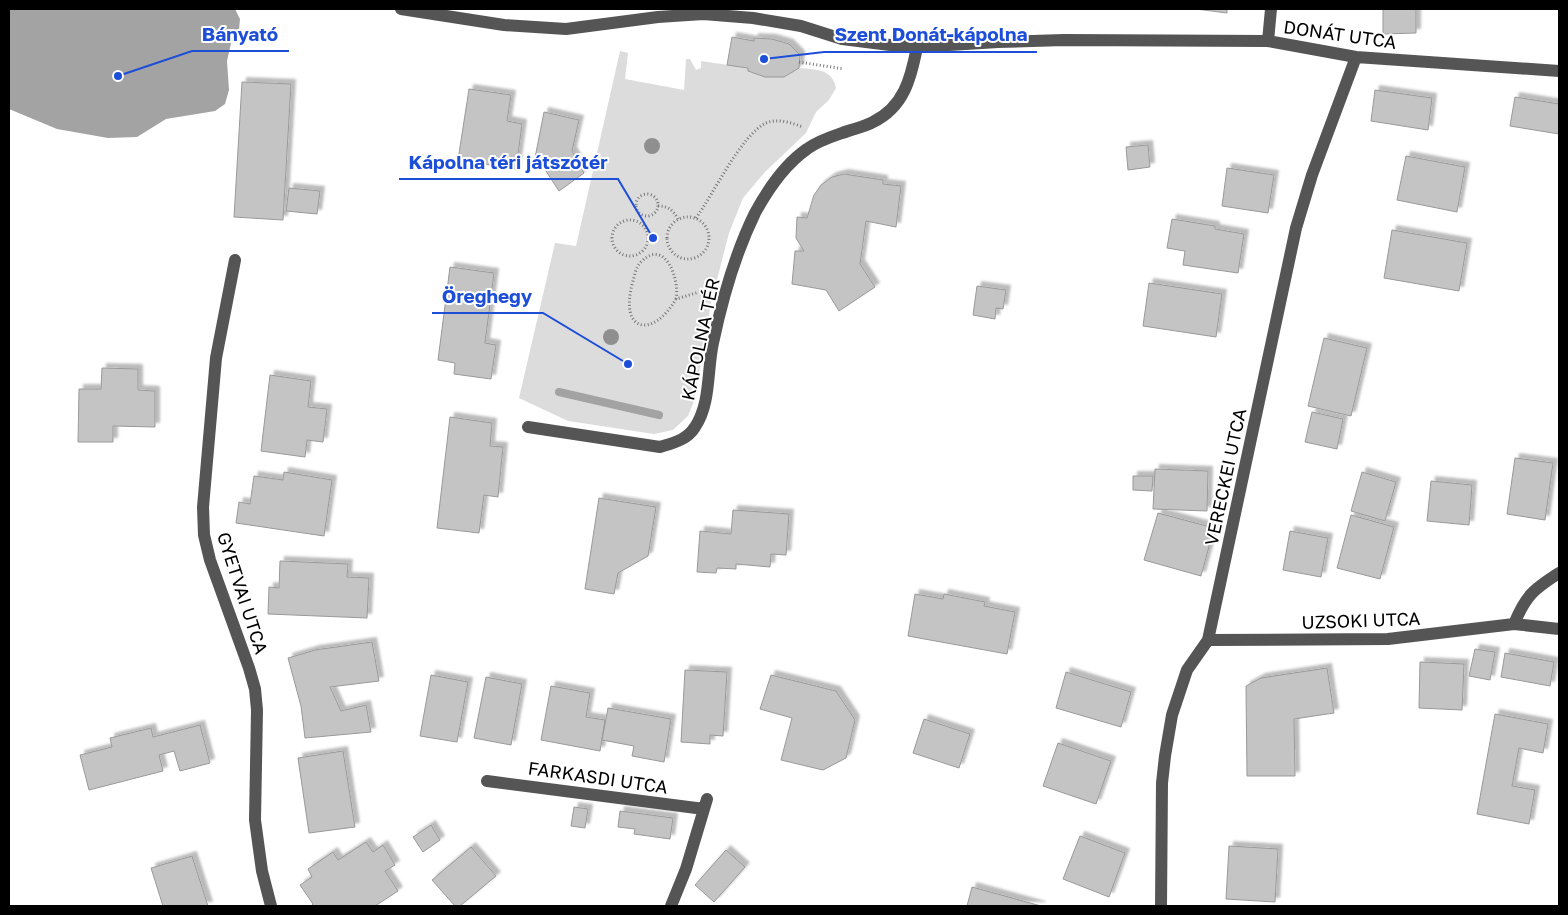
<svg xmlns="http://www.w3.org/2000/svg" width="1568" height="915" viewBox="0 0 1568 915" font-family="'Golos Text',sans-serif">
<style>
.green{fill:#dcdcdc}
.water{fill:#a3a3a3}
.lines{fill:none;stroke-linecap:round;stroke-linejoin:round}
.stream{stroke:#a3a3a3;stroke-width:8}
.building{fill:#c4c4c4;stroke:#999;filter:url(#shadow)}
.path{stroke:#777;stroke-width:3;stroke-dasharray:1 2.5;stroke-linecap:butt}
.minor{stroke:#555;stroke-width:12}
.tree{fill:#8f8f8f}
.labels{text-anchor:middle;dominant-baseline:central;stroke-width:4;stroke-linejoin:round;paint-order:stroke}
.street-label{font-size:18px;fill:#000;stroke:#fff}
.leader{fill:none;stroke:#1d4ed8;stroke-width:2}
.callout-dot{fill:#1d4ed8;stroke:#fff;stroke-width:2}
.callout-label{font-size:19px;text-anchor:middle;font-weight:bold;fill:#1d4ed8;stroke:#fff;stroke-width:4;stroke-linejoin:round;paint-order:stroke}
</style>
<defs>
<filter id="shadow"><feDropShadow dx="4.5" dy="-4.5" stdDeviation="1" flood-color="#0004"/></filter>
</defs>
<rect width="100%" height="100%" fill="#fff"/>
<path class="green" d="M620,51L628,53L625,79L684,90L686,59H690L696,70L701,68V61L748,68V71L765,77H784L799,68C816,70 832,68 836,88L829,100L816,112L806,133L765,172L743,198L729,233L711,303L694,401L688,416L673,430L654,434L568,421L519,398L555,243L576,246Z"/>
<path class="water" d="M9,9H235L240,19L239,30L232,39L227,61L229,90L225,104L215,111L166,119L137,137L108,138L57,129L9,109Z"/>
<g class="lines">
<path class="stream" d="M559,392L659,415"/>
</g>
<path class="building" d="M1196,9H1227V13Z
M1383,9H1416V33L1383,34Z
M732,37L754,41V38L772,39L789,44L800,55L799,68L784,77H765L748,71V68L727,65Z
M242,82L291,84L283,220L234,217Z
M469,89L511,95L507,121L522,124L516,169L458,160Z
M1375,90L1432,98L1428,130L1371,121Z
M1515,97L1559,104V134L1510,126Z
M544,112L579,120L572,151L584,173L559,191L542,165L534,163Z
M1148,145L1150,167L1128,170L1126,147Z
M1406,156L1465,167L1457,212L1397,200Z
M1227,168L1274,175L1268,213L1222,206Z
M844,174L883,180V184L901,186L896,227L866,221L860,264L875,287L839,311L826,290L792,284L795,251H804L796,238L797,217L807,218L814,195L821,185L832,177Z
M289,188L320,191L317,214L286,211Z
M1172,219L1215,226V229L1244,234L1238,273L1183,265L1185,251L1167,248Z
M1392,230L1467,243L1459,291L1384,278Z
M450,267L494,273L485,343L496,345L491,379L454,374L455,363L438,360Z
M1149,283L1222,294L1216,337L1143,326Z
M977,286L1006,290L1003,309L996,308L995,319L973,315Z
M1324,338L1367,348L1351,416L1308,406Z
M102,368L138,369V390L155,391V427L113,426V442H78L79,389H101Z
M270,375L311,381L308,407L327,409L323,442L307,440L305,457L261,451Z
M1312,412L1343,419L1337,449L1305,442Z
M450,417L492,423L490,446L503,447L498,497L484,495L479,533L437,528Z
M1515,458L1553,463L1545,520L1507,514Z
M1155,469L1208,471L1207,511L1153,509Z
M284,472L332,480L324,536L236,523L239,502L250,504L254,476L283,480Z
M1362,472L1396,482L1385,521L1351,511Z
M1133,476H1153L1152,491L1133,490Z
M1431,481L1472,485L1469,525L1427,521Z
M599,498L656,507L648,556L618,573L614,594L585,589Z
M733,510L789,514L786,555L771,554L770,567L736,564V569L717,568L716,573L697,572L700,531L731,534Z
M1158,513L1214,528L1201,576L1144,560Z
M1351,515L1394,527L1380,579L1337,568Z
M1290,531L1328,538L1321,577L1283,570Z
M280,561L348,564L347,577L369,578L367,618L268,614L269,587L279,588Z
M915,594L943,599L944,594L985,602L984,606L1015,612L1007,654L908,636Z
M372,642L379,681L330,687L341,711L366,705L371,732L305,738L301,706L288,658L315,650Z
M1475,649L1495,652L1490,680L1469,676Z
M1505,653L1554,662L1550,686L1501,677Z
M1420,662L1464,664L1462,710L1419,708Z
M1327,668L1334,713L1294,719L1295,776H1247L1246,686L1261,678Z
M685,670L727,672L723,736L710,735V744L681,742Z
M1066,672L1131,692L1121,727L1056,708Z
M431,675L468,682L457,742L420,736Z
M771,675L836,691L855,720L846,758L823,770L781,760L792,718L760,709Z
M486,677L522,684L511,745L474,738Z
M551,686L590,693L586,717L605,720L600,751L541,740Z
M608,708L671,719L664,762L632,756L634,746L602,740Z
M1495,714L1548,724L1543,753L1519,748L1512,786L1535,790L1529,824L1477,814Z
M924,719L970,734L959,768L913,753Z
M200,725L210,763L180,771L174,751L159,755L163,771L89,790L80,755L112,747L110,738L151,728L153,737Z
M1058,743L1111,761L1096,804L1043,786Z
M343,751L355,827L309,833L298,758Z
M574,807L588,809L585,828L571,826Z
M620,811L673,818L670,839L634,834L635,829L618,827Z
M431,825L440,840L423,852L413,837Z
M1080,836L1125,853L1109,897L1063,879Z
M366,842L373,852L383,845L395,865L385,871L398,891L375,906H311L313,904L300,885L312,877L308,869L333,852L338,860Z
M1229,846L1278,849L1275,902L1226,899Z
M471,847L496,876L460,906H455L432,880Z
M726,850L745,867L714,902L695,885Z
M192,856L208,906H163L151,868Z
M972,887L1041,906H967Z"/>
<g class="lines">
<path class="path" d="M799,62L844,69
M636 205a11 11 0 1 1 22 0a11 11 0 1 1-22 0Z
M658,206C668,206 673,210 678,219
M667 238a21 21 0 1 1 42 0a21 21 0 1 1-42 0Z
M696,218C713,195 741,135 766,123C778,118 792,123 803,127
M612 238a18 18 0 1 1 36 0a18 18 0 1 1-36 0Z
M676,299C680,281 666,238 642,261C636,266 635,274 633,281C618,333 653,339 676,299L706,290"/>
<path class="minor" d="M401,9L504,25L566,29L658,17L703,14L753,18L801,26L842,39L890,45L917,47L998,42L1064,40L1268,41L1356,57L1559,71
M1268,41L1271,9
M235,260L216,358L203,507L204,535L210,560L249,668L255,689L257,710L255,820L262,871L271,906
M528,427L660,447C673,443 687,440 695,427C711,403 707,370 713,343C722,300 736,252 755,213C768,189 784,165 807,149C819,140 834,136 848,131C857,128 866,126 873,122C904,107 911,78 917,47
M1514,624C1526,595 1534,589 1559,573
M1208,640L1388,639L1514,624L1559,629
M487,781L704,809
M671,906L686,869L707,799
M1161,906L1162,783L1165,756L1172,715L1187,670L1208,640L1296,228L1312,175L1356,57"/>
</g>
<g class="tree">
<circle cx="652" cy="146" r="8"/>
<circle cx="611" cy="337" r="8"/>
</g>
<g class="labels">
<g class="street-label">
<text transform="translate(1340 34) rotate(8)">DONÁT UTCA</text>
<text transform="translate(700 339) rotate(-78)">KÁPOLNA TÉR</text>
<text transform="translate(1225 477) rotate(-78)">VERECKEI UTCA</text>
<text transform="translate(243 593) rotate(72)">GYETVAI UTCA</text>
<text transform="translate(1361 620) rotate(-2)">UZSOKI UTCA</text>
<text transform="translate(598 777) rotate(8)">FARKASDI UTCA</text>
</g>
</g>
<path class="leader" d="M118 76L192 51H289M764 59L824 52H1037M653 238L618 179H399M628 364L543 313H432"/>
<g class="callout-dot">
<circle cx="118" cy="76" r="5"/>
<circle cx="764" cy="59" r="5"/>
<circle cx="653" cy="238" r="5"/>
<circle cx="628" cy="364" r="5"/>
</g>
<g class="callout-label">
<text x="240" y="41">Bányató</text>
<text x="931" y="41">Szent Donát-kápolna</text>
<text x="508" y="169">Kápolna téri játszótér</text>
<text x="487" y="303">Öreghegy</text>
</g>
<rect width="1568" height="915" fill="none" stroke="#000000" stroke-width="20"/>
</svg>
